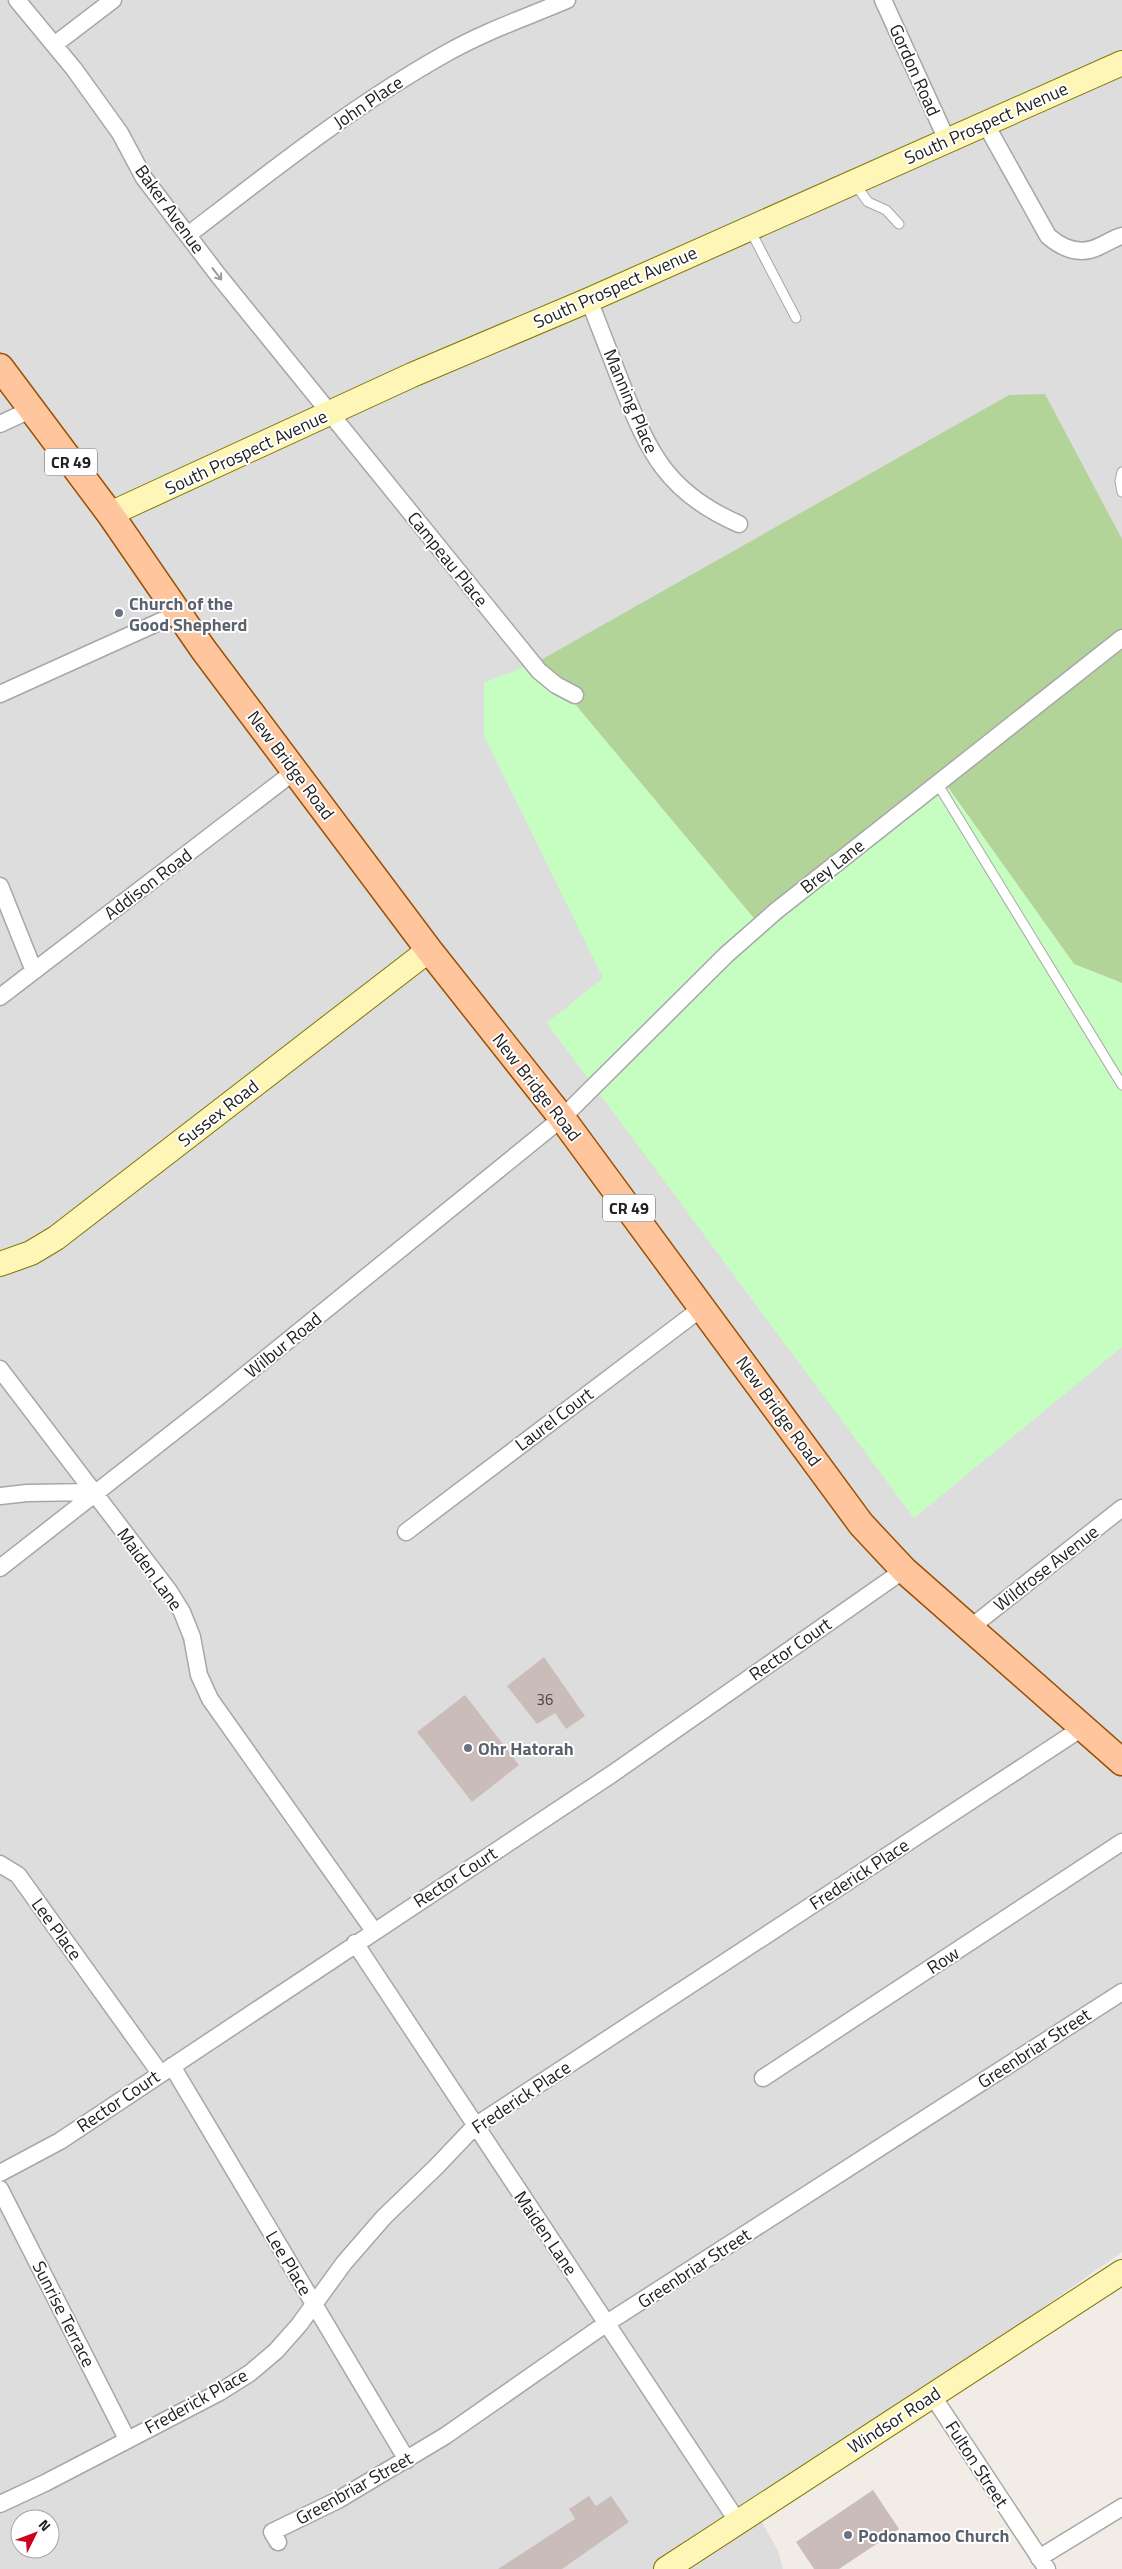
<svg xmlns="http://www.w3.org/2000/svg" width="1122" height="2569" viewBox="0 0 1122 2569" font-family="'Titillium Web',sans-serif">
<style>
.residential{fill:#dedddd;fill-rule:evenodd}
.forest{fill:#b3d498}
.park{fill:#c6fdc1}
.building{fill:#cabdb9}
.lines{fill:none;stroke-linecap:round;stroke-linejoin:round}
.lane-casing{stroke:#a7a7a7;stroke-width:11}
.street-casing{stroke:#a7a7a7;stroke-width:19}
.secondary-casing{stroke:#7e7800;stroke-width:26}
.primary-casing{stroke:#9c5000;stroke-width:29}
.lane{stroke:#fff;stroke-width:9}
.street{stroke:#fff;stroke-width:16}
.secondary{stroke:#fef6b7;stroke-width:24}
.primary{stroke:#ffc59d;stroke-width:26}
.oneway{stroke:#9b9b9b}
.worship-dot{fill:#6b7280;stroke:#fff;stroke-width:2}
.labels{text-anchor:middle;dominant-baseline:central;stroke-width:4;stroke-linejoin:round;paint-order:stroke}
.number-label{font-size:15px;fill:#4a4746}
.shield{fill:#fff;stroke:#636363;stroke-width:1}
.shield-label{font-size:16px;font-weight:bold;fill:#202020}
.street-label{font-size:18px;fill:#202020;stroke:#fff}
.worship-label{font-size:18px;font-weight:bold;fill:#5b616d;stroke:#fff;text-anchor:start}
</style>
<rect width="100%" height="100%" fill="#f1ece6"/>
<path class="residential" d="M0,0H1122V2252L755,2510L778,2551L783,2569H0ZM20,2519H50V2549H20Z"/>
<path class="forest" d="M1045,394L1122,539V983L1074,964L937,772L762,928L539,661L1009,395Z"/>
<path class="park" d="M539,661L762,928L937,772L1074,964L1122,983V1347L914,1518L547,1023L603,978L484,736V683Z"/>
<path class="building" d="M544,1657L585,1716L566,1729L555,1713L537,1724L507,1686Z
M465,1695L519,1765L472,1802L417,1732Z
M873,2490L899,2529L839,2569H814L796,2542Z
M589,2496L596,2506L611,2496L629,2522L562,2569H498L575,2519L569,2509Z"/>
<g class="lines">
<g class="lane-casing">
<path id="lane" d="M855,184L868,202L886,210L899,224
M750,230L796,318
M1122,472L1120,481L1122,492
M937,783L1122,1085"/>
</g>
<g class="street-casing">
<path id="street" d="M17,0L74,69L120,133L144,178L218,275L539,671L556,685L575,695
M883,0L947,140
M54,45L113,0
M985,123L1048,236C1063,249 1081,256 1100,246C1107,243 1114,238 1122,236
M188,235C271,171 354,105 445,54C483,32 527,17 567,0
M589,300C600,328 611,357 622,385C649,454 668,493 739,524
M0,424L32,409
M0,694L179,613
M0,886L34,971
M0,997L295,771
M0,1369L169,1591L182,1612L192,1637L199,1675L210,1699L374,1931
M0,1496L27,1493L94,1492
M406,1532L703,1307
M0,1568L217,1398L562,1118L726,955L776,911L1122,638
M970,1628L1122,1508
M0,1864L18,1875L160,2073
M355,1943L738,2522
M172,2066L407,2460
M763,2078L1122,1842
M0,2173L60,2141L612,1774L904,1570
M0,2189L127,2439
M932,2395L1047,2569
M0,2504L45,2483L220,2392L250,2373L276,2351L299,2325L344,2263L384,2217L436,2167L475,2126L1082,1728
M278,2542L272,2532L338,2500L445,2436L607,2323L1122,1992
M1039,2558L1122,2507"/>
</g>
<g class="secondary-casing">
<path id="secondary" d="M110,514L412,375L589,300L1122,63
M0,1264L31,1253L56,1238L429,950
M666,2569L1122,2272"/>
</g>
<g class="primary-casing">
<path id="primary" d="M0,367L110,514L203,649L429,950L562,1118L861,1524L904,1570L1122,1762"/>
</g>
<use href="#lane" class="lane"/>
<use href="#street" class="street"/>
<use href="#secondary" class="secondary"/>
<use href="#primary" class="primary"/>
</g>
<defs><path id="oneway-shaft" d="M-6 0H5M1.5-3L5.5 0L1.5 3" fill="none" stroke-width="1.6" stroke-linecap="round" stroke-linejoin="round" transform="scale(1.25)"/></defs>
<use class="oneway" href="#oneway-shaft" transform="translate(217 274) rotate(52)"/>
<g class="worship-dot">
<circle cx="119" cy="613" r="5"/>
<circle cx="468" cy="1748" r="5"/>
<circle cx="848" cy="2535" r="5"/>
</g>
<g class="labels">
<g class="number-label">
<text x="545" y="1699">36</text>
</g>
<g class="shield">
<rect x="45" y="448.5" width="52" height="27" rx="4"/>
<rect x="603" y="1194.5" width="52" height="27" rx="4"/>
</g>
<g class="shield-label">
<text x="71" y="462">CR 49</text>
<text x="629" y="1208">CR 49</text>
</g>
<g class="street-label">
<text transform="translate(915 70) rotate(66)">Gordon Road</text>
<text transform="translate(368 102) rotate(-34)">John Place</text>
<text transform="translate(986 123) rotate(-24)">South Prospect Avenue</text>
<text transform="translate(170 209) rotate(54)">Baker Avenue</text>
<text transform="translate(615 287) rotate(-24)">South Prospect Avenue</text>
<text transform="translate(631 401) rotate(67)">Manning Place</text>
<text transform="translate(246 452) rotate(-25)">South Prospect Avenue</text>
<text transform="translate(448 559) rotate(51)">Campeau Place</text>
<text transform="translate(291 765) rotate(53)">New Bridge Road</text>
<text transform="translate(832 866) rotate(-38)">Brey Lane</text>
<text transform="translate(148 884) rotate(-37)">Addison Road</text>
<text transform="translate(537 1087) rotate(52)">New Bridge Road</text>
<text transform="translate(218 1113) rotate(-38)">Sussex Road</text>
<text transform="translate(283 1345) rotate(-39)">Wilbur Road</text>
<text transform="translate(779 1411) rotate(54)">New Bridge Road</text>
<text transform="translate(554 1419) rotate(-37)">Laurel Court</text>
<text transform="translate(1046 1568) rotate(-38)">Wildrose Avenue</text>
<text transform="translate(150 1569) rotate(54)">Maiden Lane</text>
<text transform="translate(790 1649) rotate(-35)">Rector Court</text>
<text transform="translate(859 1874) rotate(-33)">Frederick Place</text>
<text transform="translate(455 1877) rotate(-33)">Rector Court</text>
<text transform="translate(57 1929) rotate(54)">Lee Place</text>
<text transform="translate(943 1960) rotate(-33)">Row</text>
<text transform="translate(1034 2048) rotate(-33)">Greenbriar Street</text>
<text transform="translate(521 2097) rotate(-34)">Frederick Place</text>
<text transform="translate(118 2101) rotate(-34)">Rector Court</text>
<text transform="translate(546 2233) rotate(56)">Maiden Lane</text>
<text transform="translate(289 2263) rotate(59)">Lee Place</text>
<text transform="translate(694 2268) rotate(-33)">Greenbriar Street</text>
<text transform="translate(64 2314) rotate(63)">Sunrise Terrace</text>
<text transform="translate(196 2401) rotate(-29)">Frederick Place</text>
<text transform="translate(894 2420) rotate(-33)">Windsor Road</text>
<text transform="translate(977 2464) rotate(57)">Fulton Street</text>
<text transform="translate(354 2488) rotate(-29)">Greenbriar Street</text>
</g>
<g class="worship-label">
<text x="129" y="603">Church of the<tspan x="129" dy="21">Good Shepherd</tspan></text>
<text x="478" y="1748">Ohr Hatorah</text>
<text x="858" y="2535">Podonamoo Church</text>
</g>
</g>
<g transform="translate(35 2534) rotate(48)"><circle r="24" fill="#ffffff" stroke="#a6a6a6"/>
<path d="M0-4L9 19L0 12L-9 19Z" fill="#d00021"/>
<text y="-8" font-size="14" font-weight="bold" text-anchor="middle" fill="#202020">N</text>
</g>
</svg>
